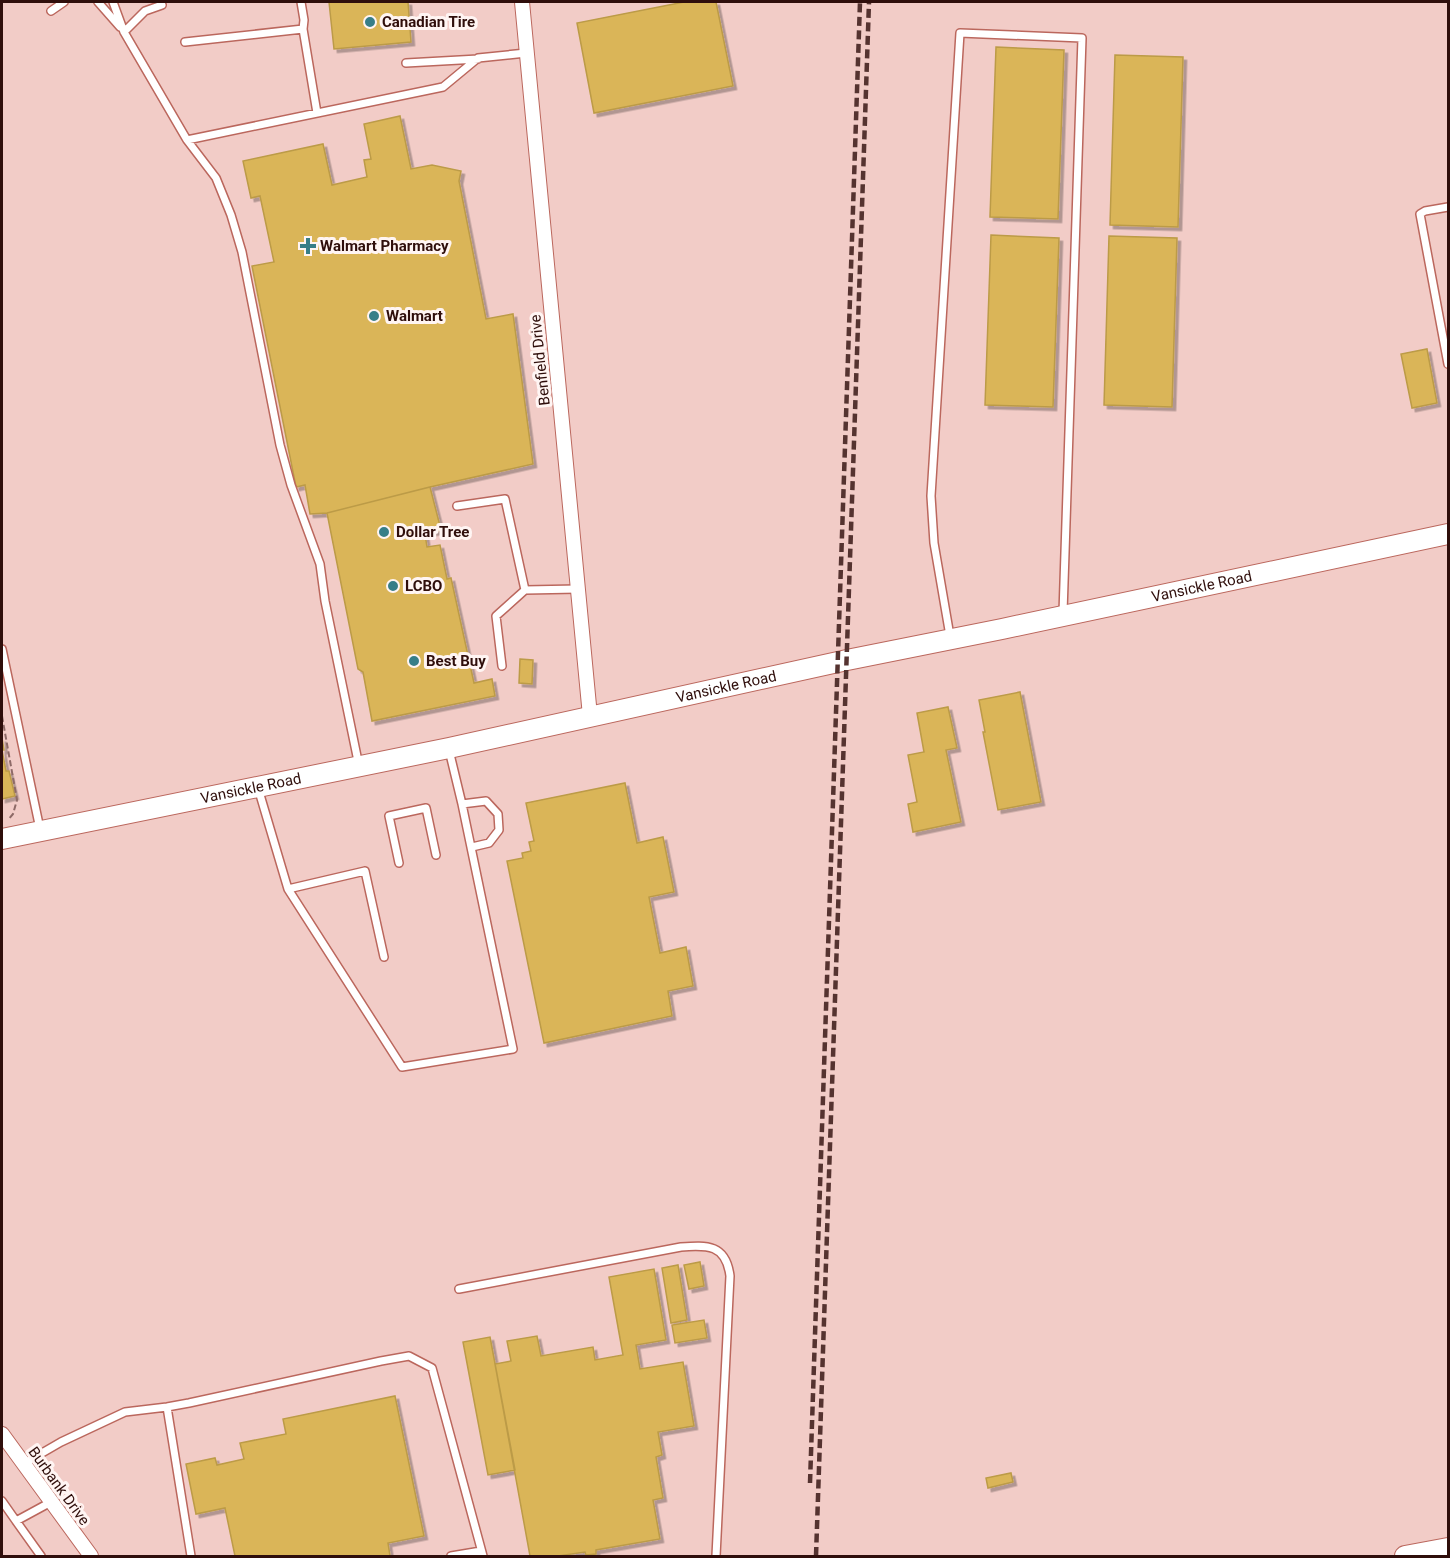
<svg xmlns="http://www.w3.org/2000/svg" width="1450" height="1558" viewBox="0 0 1450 1558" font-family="Roboto,sans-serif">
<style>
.building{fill:#dab559;stroke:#bc9b47;stroke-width:1.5;filter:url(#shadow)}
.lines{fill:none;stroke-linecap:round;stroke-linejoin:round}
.lane-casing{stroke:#bb675d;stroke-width:10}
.street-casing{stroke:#bb675d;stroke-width:16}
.secondary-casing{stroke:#bb675d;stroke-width:22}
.path{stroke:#8e6a67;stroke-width:2;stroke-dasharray:6 3;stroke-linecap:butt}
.lane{stroke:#fff;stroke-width:7}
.street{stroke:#fff;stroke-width:14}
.secondary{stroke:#fff;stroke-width:20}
.rail{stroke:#553330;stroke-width:4.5;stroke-dasharray:9 4.5;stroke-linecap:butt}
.poi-dot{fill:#377e88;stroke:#fff5f3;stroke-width:2}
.labels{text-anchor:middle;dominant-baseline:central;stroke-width:6;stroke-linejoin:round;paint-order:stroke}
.poi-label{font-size:15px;font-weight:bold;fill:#2f0e0b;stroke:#fff5f3;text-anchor:start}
.street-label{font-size:15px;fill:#2f0e0b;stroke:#fff5f3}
</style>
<defs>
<filter id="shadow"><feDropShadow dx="3.5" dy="3.5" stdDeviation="0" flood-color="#0004"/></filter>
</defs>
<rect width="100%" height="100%" fill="#f2ccc7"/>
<path class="building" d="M329,2H408L411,42L334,49Z
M684,2H716L733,86L594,113L577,23Z
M996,47L1064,50L1058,219L990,217Z
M1115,55L1183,57L1178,227L1110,225Z
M400,116L411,169L432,165L461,171L459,181L486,319L513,314L533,464L430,487L327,513L310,514L305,485L296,487L252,266L274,262L260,196L251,198L243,161L323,144L332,185L367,177L364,160L371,159L364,124Z
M991,235L1059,238L1053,407L985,405Z
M1109,236L1177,238L1172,407L1104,405Z
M1427,349L1437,403L1412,408L1401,354Z
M430,487L441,530L425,534L427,547L440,545L447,579L451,578L474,683L492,679L495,696L372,721L363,672L358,669L327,513Z
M520,659L533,660L532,684L519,683Z
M1020,692L1041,802L998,810L983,732H985L979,700Z
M948,707L957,748L946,750L961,822L913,832L908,804L917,802L908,755L924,752L917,713Z
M2,738L4,750H2L6,771H9L15,796L2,799Z
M625,783L637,843L663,837L674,892L649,897L660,953L686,947L693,986L668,991L672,1016L544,1043L507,861L523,858L522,853L531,851L529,842L534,841L526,803Z
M700,1262L704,1286L689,1289L684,1265Z
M678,1265L687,1320L671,1323L662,1268Z
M654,1269L666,1340L636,1345L640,1369L683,1362L694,1426L658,1432L662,1455L656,1457L663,1498L653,1500L660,1539L596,1550V1554L586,1555L585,1552L558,1556H530L495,1364L511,1361L507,1341L537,1336L541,1356L593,1347L595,1360L623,1355L609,1277Z
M704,1320L707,1338L675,1343L672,1325Z
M490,1337L515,1470L488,1475L463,1342Z
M395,1396L424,1536L388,1543L390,1556H235L225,1508L196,1514L186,1464L215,1458L217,1465L244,1459L240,1443L286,1434L283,1419Z
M1011,1473L1013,1482L988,1488L986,1478Z"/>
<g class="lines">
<g class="lane-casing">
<path id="lane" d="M98,2L120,27
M113,2L124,32L187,140L443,87L478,58L526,53
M301,2L304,20L303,29L317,113
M51,11L64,2
M124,32L145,11L162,5
M185,42L303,29
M406,63L478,59
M187,140L216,178L231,215L242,252L280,445L291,485L320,564L325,601L359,766
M1448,207L1425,211L1420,214L1448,364
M457,506L505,499L525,590L578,589
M950,636L934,543L931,496L960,33L1082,38L1063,613
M2,649L40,829
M502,666L496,616L525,590
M449,750L462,804
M258,788L288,889
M399,863L389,816L426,808L436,855
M384,957L365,871L288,889L402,1067L513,1049L462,804L486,801L498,814L499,830L489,843L472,847
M459,1289L681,1247C707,1245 726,1244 730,1276L716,1556
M167,1407L191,1556
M23,1464L61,1442L125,1412L167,1407L189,1403L381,1361L409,1356L432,1368L483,1556
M2,1501L16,1521L51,1502
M16,1521L41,1556
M451,1556L481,1551"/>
</g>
<g class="street-casing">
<path id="street" d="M522,2L590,716
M2,1434L91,1556"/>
</g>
<g class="secondary-casing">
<g id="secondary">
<path id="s1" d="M2,839L449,748L847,660L1002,629L1448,534"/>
<path d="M1405,1556L1448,1548"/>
</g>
</g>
<path class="path" d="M2,716L17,800L13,814L8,820"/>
<use href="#lane" class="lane"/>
<use href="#street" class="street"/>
<use href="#secondary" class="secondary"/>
<path class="rail" d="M810,1483L860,2
M816,1556L869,2"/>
</g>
<g class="poi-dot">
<circle cx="370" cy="22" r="6"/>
<path d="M305 237h6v6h6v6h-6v6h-6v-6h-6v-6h6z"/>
<circle cx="374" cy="316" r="6"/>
<circle cx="384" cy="532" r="6"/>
<circle cx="393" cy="586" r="6"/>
<circle cx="414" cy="661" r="6"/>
</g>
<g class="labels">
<g class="poi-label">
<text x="382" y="22">Canadian Tire</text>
<text x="320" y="246">Walmart Pharmacy</text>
<text x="386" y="316">Walmart</text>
<text x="396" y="532">Dollar Tree</text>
<text x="405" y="586">LCBO</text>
<text x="426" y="661">Best Buy</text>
</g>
<g class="street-label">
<text transform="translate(540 360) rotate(-96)">Benfield Drive</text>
<text stroke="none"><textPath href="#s1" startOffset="1226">Vansickle Road</textPath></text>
<text stroke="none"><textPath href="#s1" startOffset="740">Vansickle Road</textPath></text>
<text stroke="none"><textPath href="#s1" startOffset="254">Vansickle Road</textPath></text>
<text transform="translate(59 1486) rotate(54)">Burbank Drive</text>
</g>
</g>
<rect width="1450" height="1558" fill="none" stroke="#2f0e0b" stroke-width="6"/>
</svg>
